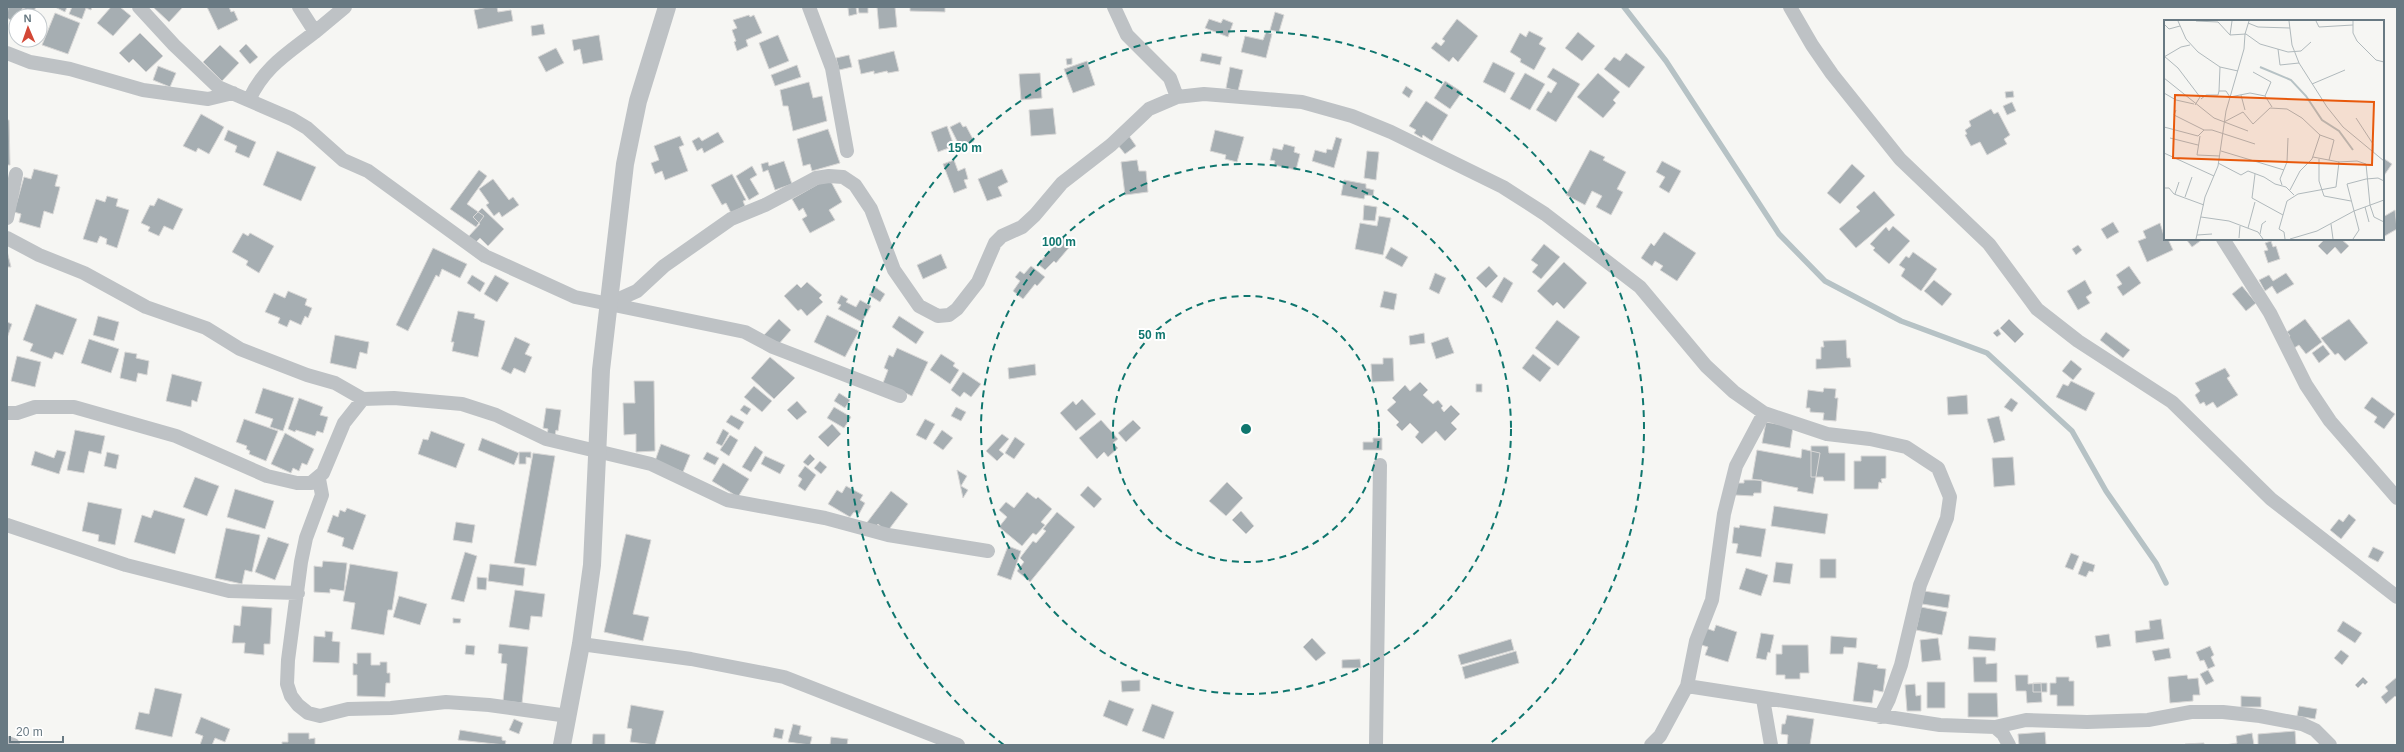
<svg xmlns="http://www.w3.org/2000/svg" width="2404" height="752" viewBox="0 0 2404 752" font-family="Arial,sans-serif">
<style>
.lines{fill:none;stroke-linecap:round;stroke-linejoin:round}
.stream{stroke:#b6c2c5;stroke-width:5.5}
.building{fill:#a6aeb2;stroke:#d8d7d6}
.minor{stroke:#bec2c5;stroke-width:14}
.tertiary{stroke:#bec2c5;stroke-width:18}
.ring{fill:none;stroke:#0f766e;stroke-width:2;stroke-dasharray:7 5}
.inset-river{fill:none;stroke:#b6c2c5;stroke-width:2}
.inset-road{fill:none;stroke:#b0b9bc;stroke-width:1}
.view{fill:#e8590c;fill-opacity:0.15;stroke:#e8590c;stroke-width:2}
.inset-edge{fill:none;stroke:#687982;stroke-width:2}
.centre{fill:#0f766e;stroke:#fff;stroke-width:2}
.ring-label{font-size:12px;text-anchor:middle;font-weight:bold;fill:#0f766e;stroke:#fff;stroke-width:4;stroke-linejoin:round;paint-order:stroke}
</style>
<rect width="100%" height="100%" fill="#f6f6f3"/>
<g class="lines">
<path class="stream" d="M1624,7L1666,61L1779,234L1825,281L1901,321L1987,353L2072,431L2106,491L2156,563L2166,583"/>
</g>
<path class="building" d="M8,7H36L33,13L23,8L14,22L7,18Z
M55,7H67L65,12Z
M72,7H92L91,10L86,8L82,19L69,14Z
M111,7H120L131,16L113,36L97,23Z
M153,7H183L169,22Z
M207,7H229L231,12L234,11L238,20L218,30Z
M488,7H497L498,12L511,10L513,21L478,29L474,10Z
M856,7L857,14L849,16L848,8Z
M858,7H868V13H859Z
M877,7H895L897,27L879,29Z
M910,7H945V12L910,11Z
M1275,12L1284,15L1279,32L1270,30Z
M55,13L80,23L68,54L42,45Z
M749,15L750,17L754,15L762,33L746,40L748,46L737,51L734,42L736,41L732,30L737,28L733,20Z
M1209,19L1221,23L1223,19L1233,23L1228,37L1205,28Z
M1457,19L1478,36L1458,62L1453,57L1449,62L1431,48L1436,42L1441,46L1445,41L1442,39Z
M543,24L545,34L532,36L531,26Z
M1529,31L1543,38L1539,44L1546,48L1534,70L1520,62L1521,59L1510,52L1520,33L1526,37Z
M1266,32L1272,34L1266,58L1241,52L1245,36L1263,40Z
M1578,32L1595,46L1582,61L1565,48Z
M140,33L163,56L146,72L133,59L129,63L119,53Z
M599,35L603,60L583,64L580,49L574,51L572,40Z
M778,35L789,61L769,69L759,43Z
M246,44L258,57L250,64L239,51Z
M220,45L239,63L222,81L203,62Z
M556,48L564,63L546,72L538,57Z
M894,51L899,71L888,73L887,71L874,74V71L861,74L858,60Z
M1202,53L1222,57L1220,65L1200,61Z
M1626,53L1645,67L1629,88L1604,69L1614,57L1620,61Z
M849,55L852,67L839,70L836,58Z
M1072,58V64L1067,65L1066,59Z
M1087,61L1095,85L1073,93L1064,69Z
M1493,62L1515,73L1505,93L1483,82Z
M797,65L801,77L775,86L771,75Z
M158,66L176,73L170,87L153,80Z
M1230,67L1243,70L1238,91L1226,88Z
M1553,68L1580,84L1556,122L1536,110L1548,91L1551,93L1557,83L1547,77Z
M1040,73L1042,98L1021,100L1019,74Z
M1525,73L1545,84L1530,110L1510,99Z
M1598,73L1620,92L1613,100L1616,103L1603,118L1577,97Z
M1445,81L1462,92L1450,109L1434,98Z
M809,82L813,98L822,96L827,121L793,131L788,106H783L780,90Z
M1406,86L1413,91L1409,98L1402,93Z
M2013,91L2014,97L2006,98L2005,92Z
M1426,101L1448,115L1432,141L1423,135L1422,138L1414,133L1416,130L1409,126Z
M2012,102L2016,111L2007,115L2003,106Z
M1053,108L1056,134L1031,136L1029,110Z
M1991,109L1994,114L1998,112L2010,135L2004,139L2007,144L1987,155L1980,142L1971,146L1965,135L1967,134L1965,130L1971,126L1969,121Z
M201,114L224,127L209,154L198,148L196,152L183,146Z
M7,120H9L10,165H7Z
M960,122L963,127L966,126L974,141L966,145L965,142L959,145L950,127Z
M947,126L954,146L938,152L931,132Z
M828,129L840,163L812,171L810,164L803,166L797,139Z
M228,130L256,142L249,158L235,152L237,146L224,140Z
M1215,130L1244,137L1237,162L1225,159L1226,155L1210,151Z
M718,132L724,142L704,153L702,148L697,151L692,141L699,137L702,141Z
M680,136L684,145L679,147L688,171L665,180L662,171L655,174L651,163L659,160L654,146Z
M1129,136L1136,146L1125,154L1117,144Z
M1336,137L1342,139L1334,168L1312,161L1315,150L1326,153L1327,149L1332,150Z
M1284,144L1295,147L1294,152L1300,154L1296,170L1274,165L1275,161L1270,160L1273,148L1282,150Z
M1590,150L1605,157L1603,160L1626,172L1617,189L1623,192L1611,215L1596,207L1602,196L1592,191L1585,205L1566,195Z
M277,151L316,167L301,201L263,185Z
M1367,151L1379,152L1376,180L1364,178Z
M2383,158L2392,164L2383,177Z
M954,160L958,171L965,168L968,179L964,180L967,188L954,193L943,164Z
M1137,160L1139,171H1146L1148,192L1125,195L1121,162Z
M784,161L792,184L775,190L768,170L763,172L761,164L768,162L769,166Z
M1662,161L1681,171L1669,193L1659,187L1665,177L1656,172Z
M1852,164L1865,176L1840,204L1827,193Z
M752,166L757,175L750,179L759,194L749,200L736,176Z
M34,169L58,175L55,186L60,187L53,214L44,211L40,228L19,222L21,214L14,212L24,177L31,179Z
M1002,169L1008,182L998,187L1002,196L987,201L978,179Z
M479,170L487,176L467,204L484,216L476,227L450,209Z
M732,174L746,200L743,201L745,206L731,213L726,203L722,205L711,185Z
M829,178L842,202L829,210L835,220L810,233L802,219L807,216L803,208L799,211L792,199Z
M493,179L509,200L513,197L519,205L502,217L499,212L494,216L486,205L489,203L479,189Z
M1344,180L1366,184V188L1374,190L1373,196L1365,195L1364,199L1341,195Z
M1874,191L1895,215L1856,248L1839,229L1860,211L1856,207Z
M107,196L118,199L116,206L129,210L117,248L106,244L107,239L100,236L97,243L83,239L96,199L105,202Z
M158,198L183,209L173,230L164,226L159,236L148,231L150,227L141,223L150,205L154,206Z
M1364,205L1377,207L1375,221L1363,220Z
M482,208L504,229L488,246L480,238L475,243L468,237L480,224L473,217Z
M2395,210L2397,229L2383,237V217Z
M1379,216L1391,218L1383,255L1355,249L1360,223L1377,226Z
M2113,222L2119,232L2107,239L2101,229Z
M2160,223L2165,239H2168L2173,250L2147,262L2138,241L2146,238L2143,231Z
M1893,226L1910,241L1889,264L1873,250L1875,248L1870,244L1886,227L1889,231Z
M1664,232L1696,253L1677,281L1660,270L1663,266L1655,261L1652,266L1641,258L1651,243L1654,246Z
M243,233L248,236L250,233L274,246L259,273L246,265L248,261L232,252Z
M1063,236L1072,244L1056,263L1054,261L1045,270L1038,264Z
M2186,239H2203L2192,247Z
M2325,239H2341L2349,246L2341,254L2335,247L2327,255L2318,246Z
M2271,241L2273,247L2276,246L2280,259L2268,263L2264,251L2268,250L2265,243Z
M1544,244L1560,257L1541,279L1532,272L1538,265L1531,260Z
M2078,245L2082,250L2076,255L2072,249Z
M1391,247L1408,257L1402,267L1385,258Z
M433,248L467,264L460,278L442,269L439,277L436,275L408,331L396,325Z
M7,251L11,267H7Z
M1913,252L1937,269L1921,291L1901,276L1905,269L1899,265L1906,256L1909,258Z
M941,254L947,268L923,279L917,265Z
M1564,262L1587,283L1564,309L1557,302L1553,306L1537,291Z
M1031,266L1045,277L1037,286L1035,284L1023,299L1013,291L1020,281L1015,277L1020,271L1024,274Z
M1489,266L1498,276L1486,288L1476,278Z
M2129,266L2141,283L2123,296L2117,287L2122,284L2116,275Z
M1435,273L1446,278L1439,294L1429,289Z
M2286,273L2294,284L2277,294L2272,286L2265,291L2259,280L2269,275L2273,281Z
M472,275L485,283L480,292L467,283Z
M495,275L509,283L497,302L484,294Z
M1504,277L1513,283L1502,303L1492,297Z
M1934,280L1952,294L1942,306L1924,291Z
M2085,280L2092,293L2086,297L2090,303L2078,310L2067,291Z
M807,282L822,295L819,298L823,302L807,316L801,309L798,311L784,296L797,284L801,288Z
M2242,286L2256,303L2246,311L2232,294Z
M875,287L885,294L880,302L869,295Z
M288,291L307,299L305,305L312,308L308,318L305,316L301,325L290,320L287,327L278,323L280,318L265,312L274,293L285,298Z
M1384,291L1397,294L1394,310L1380,307Z
M841,295L848,299L846,302L856,307L860,300L871,306L862,322L838,309L841,305L837,303Z
M36,304L77,319L63,355L55,352L52,359L30,351L33,344L23,340Z
M458,311L475,314L474,318L485,321L478,357L452,351L454,342H451Z
M827,315L859,331L845,357L814,342Z
M98,316L119,322L114,341L93,335Z
M899,316L924,332L916,344L892,327Z
M779,319L791,330L777,346L764,335Z
M2009,319L2024,334L2015,343L2000,328Z
M2305,319L2322,342L2306,354L2299,345L2291,350L2284,340L2290,336L2287,332Z
M2349,319L2368,343L2345,361L2338,353L2335,355L2321,338Z
M1557,320L1580,337L1558,366L1535,348Z
M7,322L12,324L7,338Z
M1998,329L2001,334L1997,337L1993,333Z
M2106,332L2130,350L2123,358L2100,340Z
M1424,333L1425,343L1410,345L1409,336Z
M335,335L369,342L367,354L360,352L356,369L330,363Z
M515,337L530,344L525,354L532,357L525,373L514,368L511,374L501,369Z
M1448,337L1454,353L1436,359L1431,343Z
M89,339L119,349L111,373L81,363Z
M1846,340L1847,358H1850L1851,367L1816,369V359H1821V347H1824L1823,341Z
M2323,345L2330,354L2319,363L2312,353Z
M897,348L928,362L912,396L883,383L888,370L884,368L889,355L893,357Z
M125,352L137,354L136,358L149,361L147,375L138,373L136,382L120,378Z
M941,354L955,363L953,366L959,370L950,384L930,370Z
M1533,354L1551,368L1540,382L1522,368Z
M17,356L41,362L35,387L11,381Z
M770,357L795,378L774,399L751,378Z
M1383,358H1393L1394,381L1372,382L1371,364H1383Z
M2071,360L2082,369L2073,380L2062,371Z
M1035,364L1036,375L1009,379L1008,368Z
M2225,368L2230,376L2227,378L2238,395L2217,408L2213,402L2206,406L2204,402L2200,404L2195,395L2200,391L2195,383Z
M963,372L981,384L971,397L964,392L960,397L951,390Z
M172,374L202,382L197,402L192,400L191,407L166,401Z
M634,381H654L655,451L636,452V434L624,435L623,403H635Z
M2071,381L2095,393L2086,411L2056,397L2063,384L2068,386Z
M1420,382L1428,390L1423,395L1433,404L1438,400L1443,406L1441,408L1444,412L1451,405L1460,414L1451,423L1457,429L1445,441L1436,431L1422,444L1415,437L1419,432L1410,423L1402,431L1396,425L1399,422L1387,410L1396,402L1392,398L1405,385L1410,391Z
M1476,384H1482V392H1476Z
M754,386L772,401L762,412L744,397Z
M263,388L294,398L283,431L270,427L273,419L255,413Z
M1824,388L1836,389L1835,398H1838L1836,421L1823,420L1824,413L1810,412V408H1806L1808,390L1823,392Z
M839,393L850,400L845,408L834,401Z
M1967,395L1968,414L1948,415L1947,397Z
M2372,397L2395,414L2384,429L2374,422L2377,417L2364,408Z
M299,398L323,407L320,415L328,417L323,433L317,431L315,436L296,430L295,432L288,429Z
M2011,398L2018,403L2012,412L2004,407Z
M1082,399L1096,414L1076,431L1060,413L1073,401L1076,405Z
M797,401L807,412L797,420L787,410Z
M744,405L751,409L747,415L740,410Z
M834,407L851,417L844,428L827,418Z
M956,407L966,412L961,421L951,416Z
M546,408L561,410L558,431L556,430L555,436L547,435L548,429L543,428Z
M731,415L744,422L739,430L726,422Z
M1999,416L2005,440L1994,443L1987,419Z
M244,419L278,431L266,461L249,454L250,451L246,449L247,446L236,442Z
M925,419L935,424L926,440L916,435Z
M1101,420L1118,439L1113,443L1118,448L1108,457L1104,452L1097,459L1079,438Z
M1133,420L1141,428L1126,442L1118,433Z
M1766,422L1793,427L1790,448L1762,443Z
M832,424L841,434L828,447L818,437Z
M723,429L729,433L722,446L716,443Z
M75,430L105,436L101,454L89,451L84,473L67,470Z
M942,430L953,438L943,450L933,443Z
M431,431L465,444L456,468L418,454L423,439L428,440Z
M285,433L314,449L307,465L302,463L299,471L293,468L291,473L271,464Z
M1002,434L1009,439L999,450L1004,454L997,461L986,451Z
M730,435L738,440L729,456L720,450Z
M1015,437L1025,444L1014,459L1005,453Z
M482,438L519,453L514,465L478,450Z
M1373,438H1382V450H1363V442H1373Z
M661,444L690,455L683,472L655,461Z
M755,446L763,452L751,472L742,467Z
M1811,446H1828L1829,453H1845V481H1824L1823,477H1811Z
M1802,449L1820,453L1813,494L1797,491L1798,488L1752,479L1757,450L1801,458Z
M57,450L66,452L59,474L31,465L35,451L54,458Z
M107,452L119,455L116,469L104,466Z
M519,452H531V458L526,457V464H519Z
M707,452L719,458L715,465L703,459Z
M533,453L555,456L536,566L514,563Z
M810,454L815,459L808,466L803,462Z
M765,456L785,465L780,474L761,464Z
M1861,456H1886V478L1881,479L1882,483L1879,482L1878,489H1854V461H1861Z
M2013,457L2015,485L1994,487L1992,458Z
M820,461L827,467L821,474L814,468Z
M723,463L749,479L738,497L712,481Z
M805,466L816,475L805,491L798,486L802,479L798,476Z
M957,470L967,476L961,486L968,490L963,498Z
M195,477L219,486L207,516L183,507Z
M1744,480H1762L1761,493H1754L1753,496L1735,495V483H1744Z
M1227,482L1243,498L1226,516L1209,501Z
M846,486L863,495L860,500L865,503L859,514L854,512L850,517L828,504L837,490L842,493Z
M1088,486L1102,499L1094,508L1080,495Z
M235,489L274,501L265,529L227,517Z
M891,491L908,504L887,532L878,524L873,530L865,525Z
M1027,492L1036,499L1038,497L1052,509L1041,522L1045,525L1036,535L1033,533L1022,546L999,527L1007,517L999,510L1006,502L1014,508Z
M88,502L122,509L115,545L98,541L99,535L82,531Z
M1774,506L1828,514L1825,534L1771,526Z
M347,508L366,515L353,550L342,546L344,538L327,532L333,515L338,517L340,510L345,512Z
M154,510L185,519L175,554L134,542L142,515L151,518Z
M1241,511L1254,526L1246,534L1232,520Z
M1057,512L1075,527L1030,582L1017,571L1024,562L1020,558L1033,541L1036,543L1046,531L1043,529Z
M2349,514L2356,520L2341,539L2330,530L2339,519L2343,522Z
M456,522L475,525L472,543L453,540Z
M1740,525L1766,529L1761,557L1736,553L1738,544L1732,543L1734,527L1739,528Z
M226,528L260,535L252,572L245,570L242,584L215,578Z
M626,534L651,540L633,614L649,617L643,641L604,632Z
M268,537L289,544L275,580L255,572Z
M1008,546L1021,551L1011,580L997,575Z
M2373,547L2384,552L2378,562L2368,557Z
M465,552L477,556L464,602L451,599Z
M2071,553L2079,556L2073,570L2065,567Z
M1820,559H1836V578H1820Z
M323,561L347,563L344,591L330,589V593L314,592V566L322,567Z
M2083,561L2095,565L2093,572L2089,571L2086,577L2078,574Z
M1776,562L1793,564L1790,584L1773,582Z
M350,564L398,572L392,610H388L384,635L351,629L355,603L343,601Z
M490,564L525,568L523,586L488,581Z
M1746,568L1768,575L1761,596L1739,589Z
M477,577L487,578L486,590L477,589Z
M515,590L545,594L542,617L531,616L529,630L509,627Z
M1924,591L1950,595L1948,608L1922,604Z
M399,596L427,604L420,625L393,617Z
M242,606L272,608L270,644H264V655L244,653L245,643H232L234,625L240,626Z
M1921,607L1947,612L1942,635L1916,630Z
M453,618L461,619L460,623H453Z
M2161,619L2164,639L2136,643L2135,631L2150,629L2149,621Z
M2343,621L2362,633L2355,643L2337,631Z
M1716,625L1737,632L1728,662L1705,655L1708,647L1698,644L1703,627L1714,631Z
M325,631L333,632L332,641L340,642L339,663L313,662L314,636L325,637Z
M1761,633L1774,635L1770,653L1768,652L1766,660L1756,658Z
M2109,634L2111,646L2097,648L2095,636Z
M1831,636L1857,638L1856,648L1844,647L1843,654H1830Z
M1969,636L1996,638L1995,651L1968,649Z
M1312,638L1326,653L1316,661L1303,647Z
M1938,638L1941,660L1922,662L1920,640Z
M1511,639L1514,650L1461,665L1458,655Z
M499,644L528,647L522,703L503,701L507,664L501,663L502,654L498,653Z
M466,645L475,646L474,655L465,654Z
M1782,645H1808L1809,673H1800V679H1785V675H1776V654H1782Z
M2210,646L2214,655L2211,657L2215,666L2208,669L2204,660L2200,661L2196,652Z
M2169,648L2171,658L2155,661L2152,651Z
M2341,650L2349,656L2342,665L2334,658Z
M1516,651L1519,663L1465,679L1462,667Z
M357,653H371V665H380V662H387V673H390V683H386L385,697L357,696V675H353V663L357,664Z
M1973,657H1986V664L1997,663V682H1974Z
M1360,659L1361,668H1342V660Z
M1858,662L1878,665L1877,668L1886,669L1883,692L1874,690L1872,703L1853,701Z
M2208,670L2214,681L2206,685L2200,674Z
M2015,675H2028V684L2041,683L2042,702L2027,703L2026,691H2016Z
M2187,675L2188,679L2198,678L2200,695H2193V701L2170,703L2168,677Z
M2056,677H2069V681H2074V706H2057V695H2050V683H2056Z
M2363,677L2368,682L2365,685L2363,683L2358,688L2355,685Z
M2397,677V698L2395,696L2386,704L2381,697L2388,691L2385,687Z
M1140,680V691L1122,692L1121,681Z
M1927,682H1945V708H1927Z
M2033,683H2047V692H2033Z
M1915,684L1916,696L1921,695V711H1907L1905,685Z
M155,688L182,694L172,737L135,729L139,712L149,714Z
M1968,693H1997L1998,717H1968Z
M2241,696L2261,697V707H2241Z
M1109,700L1134,709L1127,726L1103,716Z
M1152,704L1174,712L1164,739L1142,731Z
M631,705L664,711L655,745L630,742L632,729L627,728Z
M2299,706L2317,709L2315,719L2297,716Z
M1787,715L1814,719L1810,745H1787L1788,735L1781,734L1782,724H1785Z
M201,717L230,729L225,742L215,738L212,745H200L203,736L195,733Z
M514,719L523,723L519,734L509,730Z
M793,724L801,726L799,734L812,737L810,745L788,742Z
M775,728L784,730L782,739L773,737Z
M460,730L502,737V740L506,741L505,745L458,740Z
M2295,731L2296,745H2258V734Z
M2045,732L2046,745H2019L2018,734Z
M288,733H309V739L315,738V745H282V742H288Z
M2252,733L2254,745H2225L2237,743L2236,736Z
M593,734H605V745H592Z
M831,737L848,739L847,745H830Z
M2204,743V745H2185V744Z"/>
<g class="lines">
<path class="minor" d="M139,7L174,45L218,87L292,119L307,128L343,160L368,171L485,256L575,297L745,332L773,347L900,396
M809,7L832,68L847,151
M1114,7L1127,35L1170,78L1177,97
M1790,7L1812,45L1832,74L1900,159L1989,244L2037,309L2078,341L2172,402L2271,499L2397,597
M315,32L345,7
M7,53L30,62L70,69L143,90L208,99L233,93
M249,100C264,67 287,54 315,32L299,7
M7,218L16,174
M7,238L39,255L84,273L146,307L206,328L240,349L307,375L335,383L363,399
M2223,239L2270,313L2306,385L2330,421L2397,498
M608,304L637,291L664,266L731,219L765,205L816,178L829,176L843,177L855,185L871,209L894,270L919,306L938,316L949,315L957,309L978,282L995,243L1002,236L1022,227L1035,215L1062,183L1111,145L1149,109L1177,97L1204,94L1302,102L1352,116L1391,132L1503,187L1545,214L1640,287L1706,366L1734,392L1764,413L1827,434L1870,439L1906,447L1938,468L1950,497L1947,518L1920,585L1901,665L1889,699L1880,717
M7,413H17L35,407H74L176,436L267,476L297,483H311L323,473L344,423L363,399L394,398L462,404L496,415L546,439L651,464L727,500L825,518L888,535L988,551
M319,479L322,495L306,538L301,562L288,660L287,684L291,696L298,705L308,713L320,716L348,709L391,708L446,702L489,705L568,716
M7,525L126,565L229,591L298,593
M581,644L691,659L784,677L958,745
M1687,686L1940,725L1995,727L2003,734L2009,745
M1763,699L1771,745
M1995,727L2026,720L2087,722L2148,720L2191,712H2223L2260,716L2302,724L2315,730L2330,745
M7,743L13,745
M1376,745L1380,465
M1651,745L1660,736L1687,686L1696,641L1712,600L1724,514L1736,466L1764,413"/>
<path class="tertiary" d="M562,745L581,644L592,565L601,370L625,164L638,101L667,7"/>
</g>
<g class="ring">
<circle cx="1246" cy="429" r="133"/>
<circle cx="1246" cy="429" r="265"/>
<path d="M1004 745A398 398 0 1 1 1488 745"/>
</g>
<g transform="translate(2164 20)">
<rect width="220" height="220" fill="#f6f6f3"/>
<path class="inset-river" d="M96,47L127,60L142,76L158,100L175,111L189,130"/>
<path class="inset-road" d="M14,1L22,19L34,32L56,47L74,51M32,1L54,2L66,15L82,14L96,24L124,32L137,31L147,22M125,1L128,25L135,43L163,87L179,107L220,141M152,1L155,7L189,5M189,1V13L193,21L212,40L220,42M84,3L94,7L126,8M0,4L5,9L16,6M66,15L68,1M114,29L116,45L135,43M0,36L14,48L36,77L31,85M0,37L17,27L26,25M56,47L55,71H62L66,77L86,73L101,76L108,87M89,52L107,62L101,76M0,58L50,98L84,111M148,64L181,50M0,73L12,80L30,84M77,75L81,90M37,79L42,75H54L55,71M12,90L10,95L40,110M192,98L209,124V132M60,102L79,92L89,104L106,88L123,89L138,98L156,115L170,120L165,140M0,107L34,116L40,110H48L91,124M36,116L33,135L56,136M6,118L34,125M57,131L120,150M0,133L50,156M155,139V161L160,176L187,181M174,142L193,141L202,144L206,185M54,143L77,155L84,151L100,157L111,164L122,167L130,175M91,154L88,178L119,195M202,159L214,158L220,161M118,165L116,159L123,142L124,118M0,168H5L10,174L40,185M126,170L136,151L148,139L156,115M11,174L15,162M21,177L28,157M206,185L210,197L220,202M201,187L205,202M37,197L65,201L94,212L99,219M167,204L169,219M84,208L91,182M96,214L98,204L102,201M33,215L48,214M75,218L76,206M32,219L41,177L54,146L62,91L80,29L81,14L85,1M121,219L120,212L115,209L123,181L134,174L172,167L175,142L149,137M126,219L153,211L190,191L220,180M189,219L195,210L183,164L202,159"/>
<path class="view" d="M11,75L210,82L208,145L9,138Z"/>
<rect width="220" height="220" class="inset-edge"/>
</g>
<circle cx="1246" cy="429" r="6" class="centre"/>
<g class="ring-label">
<text x="965" y="152">150 m</text>
<text x="1059" y="246">100 m</text>
<text x="1152" y="339">50 m</text>
</g>
<rect width="2404" height="752" fill="none" stroke="#687982" stroke-width="16"/>
<g transform="translate(28 28) rotate(358)"><circle r="19" fill="#ffffff" stroke="#c3c9cd"/>
<path d="M0-3L7 15L0 10L-7 15Z" fill="#d34736"/>
<text y="-6" font-size="11" font-weight="bold" text-anchor="middle" fill="#687982">N</text>
</g>
<path d="M10 736v6h53v-6" fill="none" stroke="#687982" stroke-width="2"/>
<text x="16" y="736" font-size="12" fill="#687982" stroke="#ffffff" stroke-width="3" paint-order="stroke">20 m</text>
</svg>
